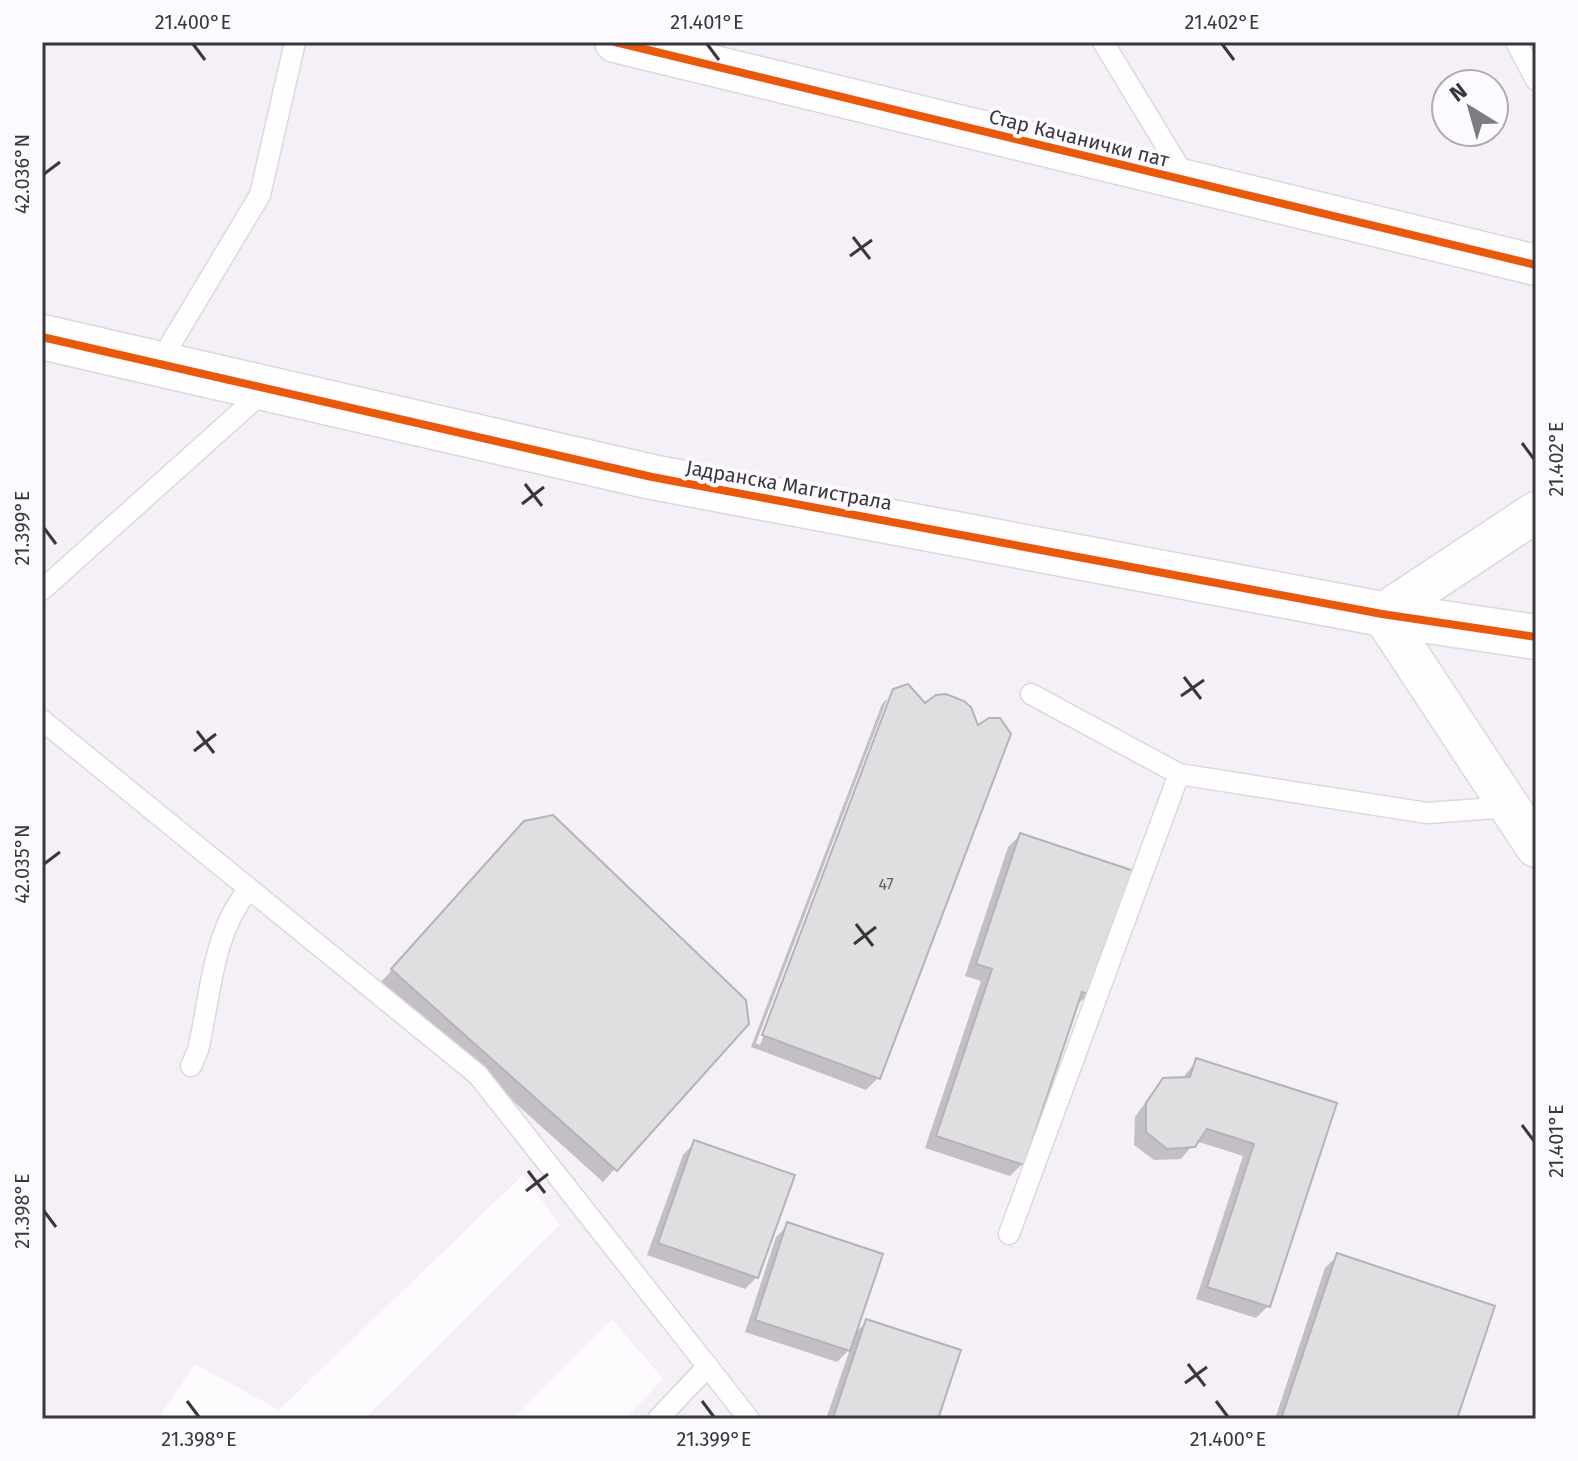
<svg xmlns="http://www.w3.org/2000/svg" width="1578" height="1461" viewBox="0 0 1578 1461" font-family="'Fira Sans',sans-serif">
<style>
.built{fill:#f5eff8;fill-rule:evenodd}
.shadow{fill:#0003;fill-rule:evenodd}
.building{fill:#dfdee0;stroke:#b4b4b6;stroke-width:2}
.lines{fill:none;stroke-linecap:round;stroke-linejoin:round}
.lane-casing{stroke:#dad8db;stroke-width:23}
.street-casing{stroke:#dad8db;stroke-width:43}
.secondary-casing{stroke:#dad8db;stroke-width:47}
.lane{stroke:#fffeff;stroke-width:20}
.street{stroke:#fffeff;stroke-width:40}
.secondary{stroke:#fffeff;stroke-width:44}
.cycleway-casing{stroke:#fdfaff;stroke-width:13}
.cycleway{stroke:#e8590c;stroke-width:8}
.ticks{fill:none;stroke:#38373a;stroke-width:3}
.labels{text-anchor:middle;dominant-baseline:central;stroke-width:8;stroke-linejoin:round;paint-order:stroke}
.number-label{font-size:16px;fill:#626164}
.street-label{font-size:20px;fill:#38373a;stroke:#fdfaff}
.neatline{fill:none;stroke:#38373a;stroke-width:3}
.ticks-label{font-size:20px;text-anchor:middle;fill:#38373a}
</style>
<rect width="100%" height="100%" fill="#fdfbfe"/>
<path class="built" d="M42,42H1536V1419H625L663,1379L612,1319L512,1419H364L560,1225L523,1175L279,1410L195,1364L158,1419H42ZM1446,84H1494V132H1446Z"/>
<path class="shadow" d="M894,691L925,706L878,1078L866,1090L751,1047L882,704ZM888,697H892L760,1045L756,1043Z
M1020,835L1090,994L1075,1006L1022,1164L1010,1176L925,1148L981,981L965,976L1008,847Z
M512,836L747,1023L603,1182L381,982Z
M1197,1060L1335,1105L1268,1306L1256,1318L1196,1299L1243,1156L1196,1141L1181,1159L1154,1160L1134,1145L1135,1117L1152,1093L1164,1080L1182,1079Z
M695,1142L757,1277L745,1289L647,1255L683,1155Z
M788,1225L854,1334L867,1321L959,1351L936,1419H826L850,1349L837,1362L745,1332L776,1237Z
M1337,1256L1455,1419H1275L1325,1268Z"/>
<path class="building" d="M908,684L925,703L936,695L946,694L964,701L971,707L978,725L989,718H1000L1011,734L880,1079L762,1035L893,689Z
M553,815L746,1000L749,1024L617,1171L391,969L524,821Z
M1020,833L1134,871L1092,995L1082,992L1024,1165L936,1136L992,969L976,964Z
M1196,1058L1337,1103L1270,1307L1207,1287L1254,1144L1207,1129L1195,1147L1167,1149L1146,1132V1103L1163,1078L1190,1077Z
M694,1140L795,1175L758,1278L658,1243Z
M787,1222L883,1254L850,1351L755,1320Z
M1337,1253L1495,1306L1457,1419H1281Z
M866,1319L961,1350L938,1419L833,1418Z"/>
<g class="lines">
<g class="lane-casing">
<path id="lane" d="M1103,42L1185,177
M1516,42L1536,80
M158,365L260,195L295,42
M42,590L264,391
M1031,694L1179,774
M42,720L478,1075L749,1419
M191,1066L198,1050C211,994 212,933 249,889
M1009,1234L1179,774L1427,813L1509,807
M658,1419L708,1366"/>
</g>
<g class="street-casing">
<path id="street" d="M615,42L1536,265
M1536,512L1382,614L1536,847"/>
</g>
<g class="secondary-casing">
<path id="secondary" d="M42,337L652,477L1382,614L1536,637"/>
</g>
<use href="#lane" class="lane"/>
<use href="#street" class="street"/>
<use href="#secondary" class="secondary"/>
<g class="cycleway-casing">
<path id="cycleway" d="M615,42L1536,265
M42,337L652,477L1382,614L1536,637"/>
</g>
<use href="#cycleway" class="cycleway"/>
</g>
<path class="ticks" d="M193,44L205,60M707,44L719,60M1222,44L1234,60M44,174L60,162M853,237L870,259M850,256L872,240M1522,443L1534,459M525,484L542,506M522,504L544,487M44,528L56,544M1184,677L1201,699M1181,696L1204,680M197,731L214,753M194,751L216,734M44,864L60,852M856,924L873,946M854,944L876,927M1522,1125L1534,1141M528,1171L545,1193M526,1191L548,1174M44,1211L56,1227M1188,1364L1205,1386M1185,1383L1207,1367M187,1401L199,1417M702,1401L714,1417M1216,1401L1228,1417"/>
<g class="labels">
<g class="number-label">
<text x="886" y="884">47</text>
</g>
<g class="street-label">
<text transform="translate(1079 138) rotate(14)">Стар Качанички пат</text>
<text transform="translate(789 485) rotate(10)">Јадранска Магистрала</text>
</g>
</g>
<rect width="1578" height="1461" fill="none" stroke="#fdfaff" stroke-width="88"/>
<g transform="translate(1470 108) rotate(323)"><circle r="38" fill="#fdfaff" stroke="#aeacb0" stroke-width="2"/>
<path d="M0-6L14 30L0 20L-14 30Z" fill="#7d7c7f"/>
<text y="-12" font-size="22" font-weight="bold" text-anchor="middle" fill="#38373a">N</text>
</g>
<rect x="44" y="44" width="1490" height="1373" class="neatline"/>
<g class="ticks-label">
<text x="193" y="29">21.400°E</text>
<text x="707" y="29">21.401°E</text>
<text x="1222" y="29">21.402°E</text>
<text transform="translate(22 174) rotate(-90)" y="7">42.036°N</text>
<text transform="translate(1556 459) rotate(-90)" y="7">21.402°E</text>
<text transform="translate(22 528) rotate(-90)" y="7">21.399°E</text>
<text transform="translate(22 864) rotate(-90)" y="7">42.035°N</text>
<text transform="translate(1556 1141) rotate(-90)" y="7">21.401°E</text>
<text transform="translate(22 1211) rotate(-90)" y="7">21.398°E</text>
<text x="199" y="1446">21.398°E</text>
<text x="714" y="1446">21.399°E</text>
<text x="1228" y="1446">21.400°E</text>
</g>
</svg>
